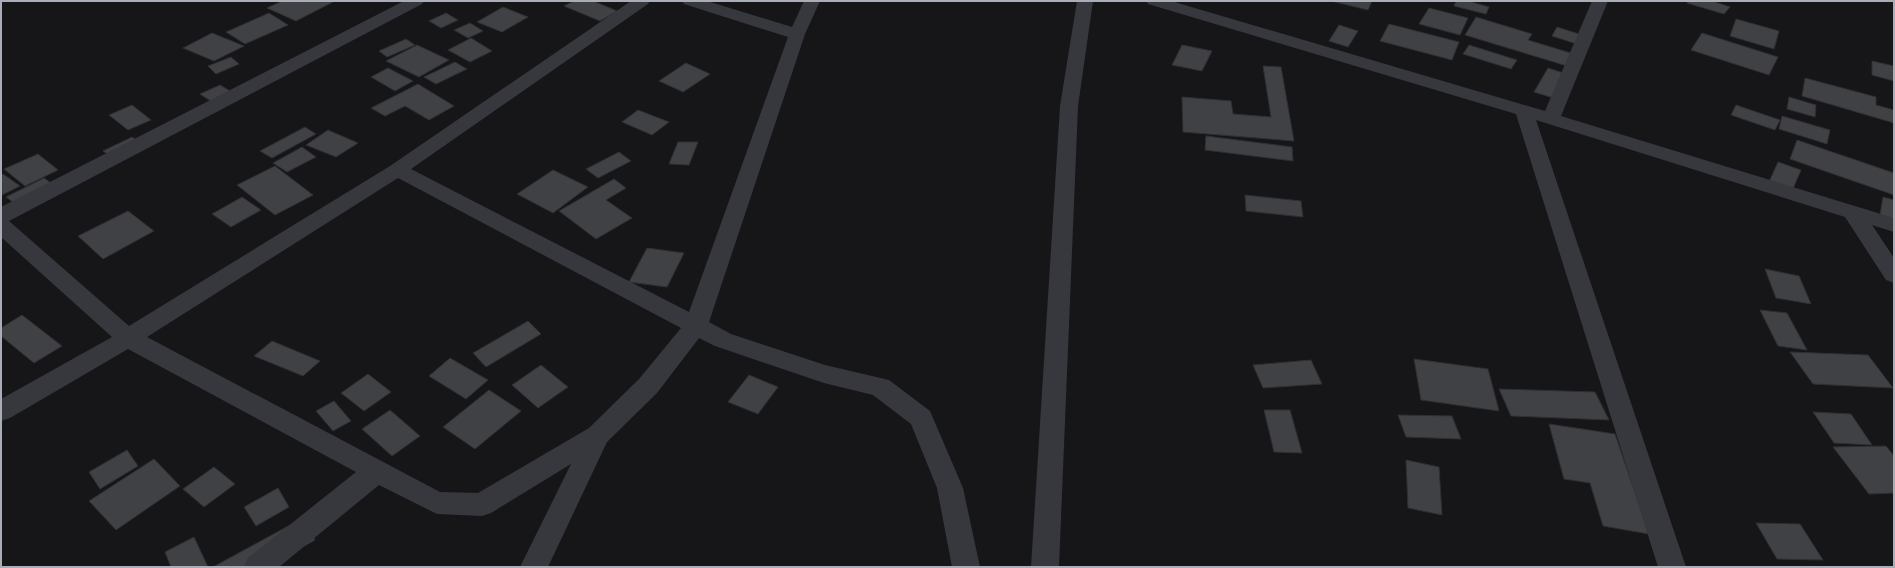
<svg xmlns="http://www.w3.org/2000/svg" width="1895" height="568" viewBox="0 0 1895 568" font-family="'Fira Sans',sans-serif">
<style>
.building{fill:#404145;stroke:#303034}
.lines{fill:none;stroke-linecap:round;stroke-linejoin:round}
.minor{fill:#37383d;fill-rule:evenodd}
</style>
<rect width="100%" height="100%" fill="#161618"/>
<path class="building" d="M282,1H331L333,2L296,21L267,8Z
M574,1H593L617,11L600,21L564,6Z
M1331,1H1372L1368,10Z
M1456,1H1468L1489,7L1486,14L1454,6Z
M1688,1H1712L1730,7L1724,14L1687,3Z
M503,7L528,17L502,32L477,22Z
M1429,8L1468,18L1460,35L1419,24Z
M269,13L288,25L245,44L226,32Z
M446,13L458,20L441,28L429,21Z
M1476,17L1532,34L1528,40L1574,54L1567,66L1465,35Z
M1736,19L1779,31L1774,49L1730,36Z
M470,23L483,31L468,38L454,30Z
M1389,24L1459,42L1452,60L1380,41Z
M1339,25L1358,31L1348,47L1329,41Z
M1557,27L1582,35L1577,44L1552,36Z
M212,33L244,46L214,61L183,48Z
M1702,33L1778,57L1769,75L1691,50Z
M471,38L492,51L470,62L448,50Z
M406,39L415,45L387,57L379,51Z
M417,45L449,60L419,77L386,61Z
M1182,45L1212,51L1202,71L1172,65Z
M1469,45L1517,60L1511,69L1463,54Z
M231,57L239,64L216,74L208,66Z
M1872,61L1894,66V81L1872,75Z
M455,62L467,69L436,84L424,77Z
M686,63L710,74L683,92L659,81Z
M1263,66L1281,67L1294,141L1183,132L1182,97L1231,101L1233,114L1271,117Z
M388,68L413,81L395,91L371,77Z
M1548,68L1573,76L1560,100L1534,92Z
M1805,78L1876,97V105L1894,110V123L1802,96Z
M418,84L454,106L429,120L405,106L385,116L371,108Z
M220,85L237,95L217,105L200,94Z
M1789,97L1816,105L1815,117L1787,109Z
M132,105L151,120L128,130L109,115Z
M1736,105L1780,120L1775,130L1731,115Z
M638,110L669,122L652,135L622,122Z
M1782,116L1830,130L1827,144L1779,129Z
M305,127L316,134L272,158L260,151Z
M328,130L358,143L336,157L306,145Z
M1206,136L1292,147L1293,161L1205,150Z
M132,137L143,145L114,159L103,151Z
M1797,140L1894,173V195L1790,159Z
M678,142H698L689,165L669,164Z
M302,147L316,157L287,172L273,163Z
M619,152L631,161L598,178L586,169Z
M38,154L58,170L25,186L4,169Z
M1778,162L1801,170L1792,191L1769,182Z
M275,166L313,195L275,215L237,185Z
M553,170L588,187L553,213L517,194Z
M3,174L20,186L2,195L1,175Z
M44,178L59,189L21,208L6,197Z
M614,179L626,188L606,200L632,218L596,239L559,211Z
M1245,195L1301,201L1303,217L1246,211Z
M242,197L261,210L231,227L212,214Z
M1883,197L1894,200V220L1880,215Z
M128,211L154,231L103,259L78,236Z
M647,248L684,253L667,287L629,282Z
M1765,269L1799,276L1811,304L1776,298Z
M1760,310L1787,313L1807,350L1778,346Z
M22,315L62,346L34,363L1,336V328Z
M528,321L541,334L486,367L473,353Z
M272,341L320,361L303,376L254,356Z
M1790,352L1868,355L1893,388L1813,384Z
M450,358L488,380L466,399L429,376Z
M1414,359L1488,369L1499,411L1421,400Z
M1311,360L1322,384L1263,388L1253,365Z
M541,365L568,387L538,408L512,385Z
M368,374L391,392L364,411L341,393Z
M749,375L778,387L758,414L728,402Z
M1499,389L1595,392L1609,420L1511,416Z
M489,390L521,411L475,449L443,427Z
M334,401L351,421L333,431L316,411Z
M390,410L420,436L392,456L362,429Z
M1264,410H1290L1302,453L1274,452Z
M1813,412L1851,414L1872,445L1834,443Z
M1398,415L1452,416L1461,439L1406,437Z
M1549,424L1615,434L1649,534L1603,526L1590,483L1564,479Z
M1886,446L1894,456V493L1869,494L1833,447Z
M127,450L138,466L100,489L89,472Z
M154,459L180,486L116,530L89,501Z
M1406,460L1439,467L1442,515L1408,508Z
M214,467L235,484L204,507L183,489Z
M278,488L289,507L256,526L244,507Z
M303,518L315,540L267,567H213Z
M1756,523L1800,524L1823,560L1777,559Z
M194,537L208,567H171L165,552Z"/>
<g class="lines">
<path class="minor" d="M404,1H424L422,4L9,221L129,326L390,166L631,1H650L648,4L411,169L689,312L788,37L684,4L682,1H707L792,27L804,1H820L805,34L709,322L731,334L825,365L889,380L930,411L963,488L980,567H952L937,488L911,424L873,395L824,383L715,346L699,338L657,393L607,442L548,567H520L571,464L491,513L482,516L437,514L379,485L279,567H244L248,558L356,472L128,349L10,418L1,421V399L112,337L1,237V207ZM398,178L681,328L639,379L589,428L478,493L440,492L147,337Z
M1077,1H1093L1078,106L1059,567H1031L1060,106Z
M1146,1H1171L1545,111L1592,1H1608L1561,116L1894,218V232L1872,225L1894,258V283L1886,280L1845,217L1536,120L1686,567H1658L1516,114L1148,4Z"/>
</g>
<rect width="1895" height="568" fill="none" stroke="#a8adb8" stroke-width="4"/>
</svg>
